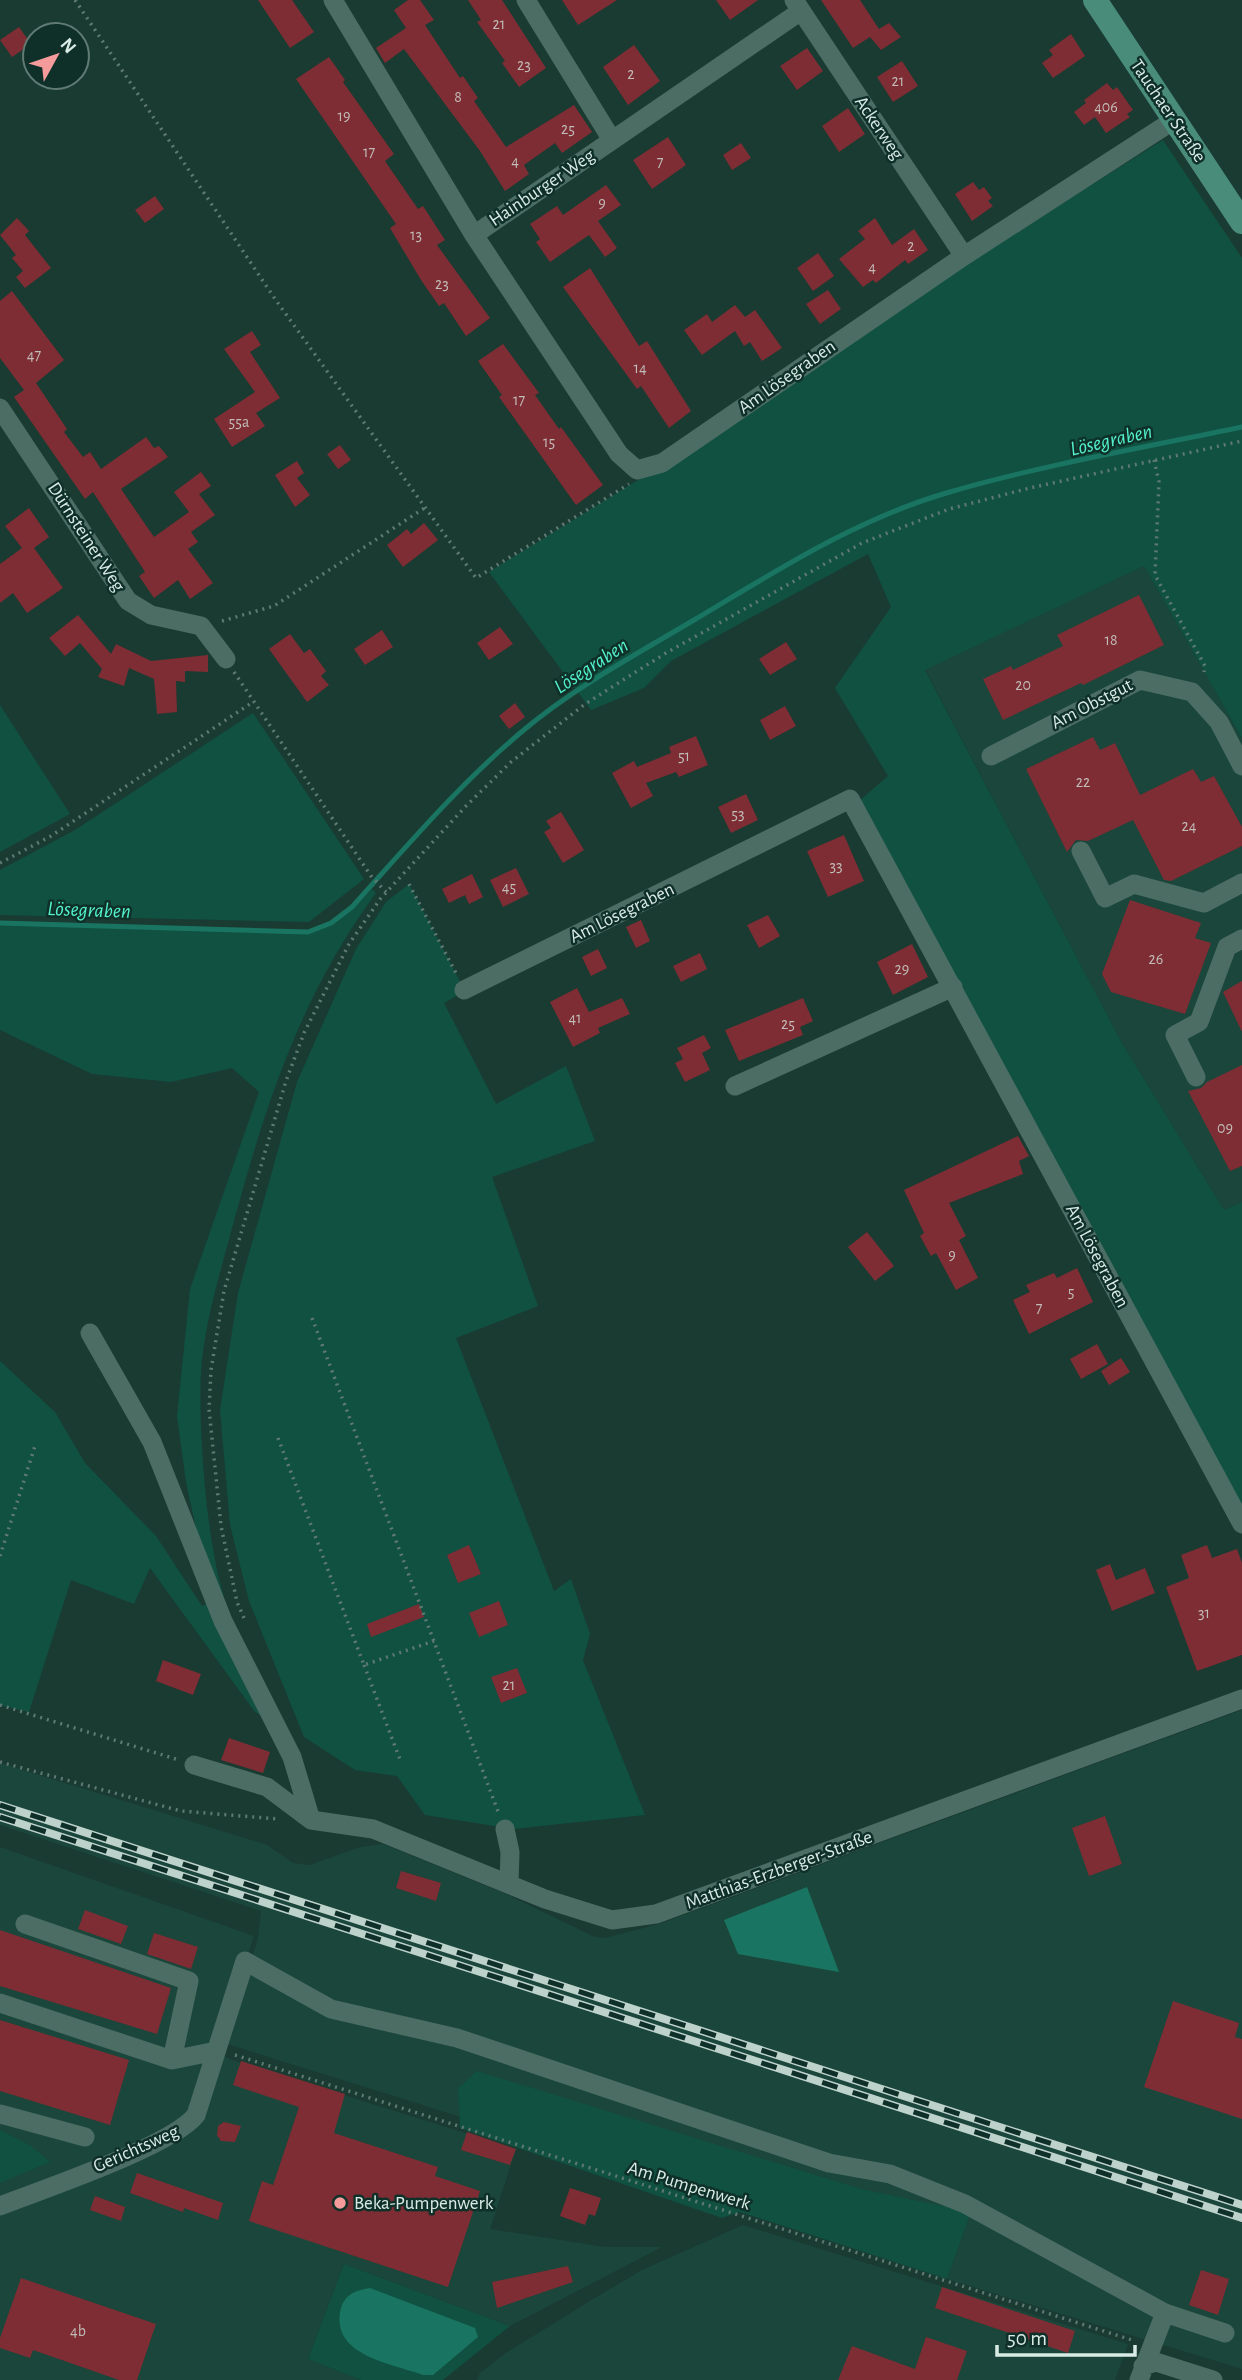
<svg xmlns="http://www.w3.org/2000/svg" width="1242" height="2380" viewBox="0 0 1242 2380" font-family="'Alegreya Sans',sans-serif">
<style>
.built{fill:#1b463b}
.green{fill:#105142}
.water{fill:#197561}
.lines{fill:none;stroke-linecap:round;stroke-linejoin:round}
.stream{stroke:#197561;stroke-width:5}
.building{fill:#7d2d33}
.path{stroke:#5f7a72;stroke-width:3.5;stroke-dasharray:2 5;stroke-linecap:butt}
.minor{stroke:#4c6d63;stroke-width:19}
.major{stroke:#4a8c7a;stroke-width:24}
.rail-casing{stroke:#bdd2cb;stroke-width:8}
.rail{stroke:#0f3028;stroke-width:5;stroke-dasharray:16;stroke-linecap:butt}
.poi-dot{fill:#f59b9c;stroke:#0f3028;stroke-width:2.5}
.labels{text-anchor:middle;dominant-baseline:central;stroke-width:5;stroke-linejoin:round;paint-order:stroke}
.number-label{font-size:16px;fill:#c2bcb8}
.street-label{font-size:19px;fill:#d9ebe5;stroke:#0f3028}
.poi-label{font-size:19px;fill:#d9ebe5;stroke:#0f3028;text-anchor:start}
.water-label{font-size:21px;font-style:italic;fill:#53f0cb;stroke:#0f3028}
</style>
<rect width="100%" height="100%" fill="#1a3b32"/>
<path class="built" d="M1144,566L1242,738V1202L1224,1210L1122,1043L925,669Z
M1242,1710V2369L947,2279L971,2212L715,2196L227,2044L258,1938L261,1911L0,1825V1763L267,1845L293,1863L310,1865L360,1847L383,1844L506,1894L595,1937L605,1938L659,1924Z
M0,1847L254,1936L216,2052L232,2060L516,2149L490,2229L605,2247H662L510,2326L344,2264L308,2359L361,2380H0Z
M743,2225L1128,2344L1115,2380H477L480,2373L506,2353L585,2304L642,2270Z"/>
<path class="green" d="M1163,140L1242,258V738L1144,566L925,670L1122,1043L1224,1210L1242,1202V1527L851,808L888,776L835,688L891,607L868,554L671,661L644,688L591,710L489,572L651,472L808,363Z
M0,705L70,814L0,852Z
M253,713L364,879L309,922L0,915V870L75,830Z
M409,884L465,991L444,1003L496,1104L566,1066L595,1141L492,1177L538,1306L456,1338L554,1591L571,1579L590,1634L583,1660L645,1815L513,1829L425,1815L397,1776L355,1770L304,1737L249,1601L230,1525L220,1410L238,1293L297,1082L356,949L386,902Z
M372,889L376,893C299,998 265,1107 231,1232C219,1277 204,1325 201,1372C198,1429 207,1550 226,1603C242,1646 265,1687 284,1729L255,1712L150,1568L134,1604L71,1580L29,1712L0,1705V1361L55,1412L85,1463L156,1536L202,1606L218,1599L201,1551L186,1482L177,1416L190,1289L259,1092L232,1068L171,1082L92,1074L0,1030V922L309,933L354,908Z
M477,2071L861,2189L971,2212L947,2279L740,2212L722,2218L460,2128L458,2088Z
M0,2130L31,2146L50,2162L0,2183Z
M344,2264L510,2326L443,2380H361L308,2359Z"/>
<path class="water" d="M807,1887L839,1972L738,1954L724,1920Z
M370,2288L475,2328L478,2337L433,2375H423C389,2363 329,2355 341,2308C345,2294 357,2290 370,2288Z"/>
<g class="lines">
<path class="stream" d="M0,923L308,932L331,923L352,907C407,846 461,782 525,729C575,687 637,654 694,620C773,573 853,521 943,494C1041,465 1142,448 1242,427"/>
</g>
<path class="building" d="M258,0H292L314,32L290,48Z
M408,0H420L434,20L425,25L460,78L463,76L478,98L474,101L506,147L574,105L592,132L562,153L555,143L524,165L529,174L505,191L480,151L404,49L385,63L376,48L406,28L394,10Z
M468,0H502L546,68L519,87L502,63L505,61L477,22L481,20Z
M562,0H617L578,25Z
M716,0H758L730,20Z
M821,0H860L879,29L889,23L901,37L881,50L870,37L853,48Z
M19,27L31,44L12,57L0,40Z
M1071,34L1085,56L1053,78L1042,63L1053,55L1049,50Z
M634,45L660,81L628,105L603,67Z
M807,48L823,71L797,90L780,66Z
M329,57L345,80L343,82L394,154L385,161L418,209L423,206L445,240L437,245L490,318L466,336L444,303L439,306L421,280L390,228L396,224L296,79Z
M902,61L918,86L893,102L877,77Z
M1107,83L1113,90L1117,87L1133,110L1127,114L1130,117L1106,133L1095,117L1084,125L1074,112L1086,103L1084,100Z
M848,108L865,134L839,152L822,126Z
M668,137L686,165L652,189L633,160Z
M741,143L751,158L732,170L723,155Z
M973,182L979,190L984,187L992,198L988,201L993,206L972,221L955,194Z
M606,185L621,205L598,221L617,248L605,257L589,235L550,262L536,242L540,239L530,224L557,206L563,215Z
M155,196L164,209L145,223L135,210Z
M17,218L29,231L25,235L51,268L25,288L16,277L23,271L12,258L16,255L0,235Z
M875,218L892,245L914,229L928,250L908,264L905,260L876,283L873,280L863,287L839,259L865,239L858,231Z
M818,253L834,276L813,291L797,268Z
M590,268L639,346L647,341L691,411L669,428L641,386L637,389L563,287Z
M828,290L841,309L820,324L806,304Z
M12,291L64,360L36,383L67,429L64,432L83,457L90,452L101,469L146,437L154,448L159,446L168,457L121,489L154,537L189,512L174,492L201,472L211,486L199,494L215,515L191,532L198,542L188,549L213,583L190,599L178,580L154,598L139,576L145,572L93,492L85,499L14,397L24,390L0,358V301Z
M735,305L745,317L755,310L782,348L762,361L750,342L744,346L735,331L702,355L684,330L707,314L712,322Z
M252,331L261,345L250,352L280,398L256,413L265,426L232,447L214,419L255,392L224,349Z
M503,344L539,393L535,395L559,429L561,427L603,485L576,505L499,397L502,395L478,361Z
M340,445L351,460L338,469L327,454Z
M297,461L304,473L297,478L310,495L295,507L275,475Z
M29,508L49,537L34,548L63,588L27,613L13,593L0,603V564L22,548L5,526Z
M424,523L438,540L403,567L387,545L407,529L411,534Z
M1139,595L1164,645L1083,685L1081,683L1003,720L983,679L1011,666L1013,670L1063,646L1057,635Z
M78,615L111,654L116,644L151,661L208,655V672L185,671V682L176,681L177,712L157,714L154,679L129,668L124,686L98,677L102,669L80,643L65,656L49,638Z
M500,627L513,644L489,660L477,643Z
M382,630L393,647L365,665L354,649Z
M290,634L304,653L310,649L326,671L321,676L329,685L307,702L269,649Z
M786,642L797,659L770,675L759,659Z
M515,703L525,717L509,729L499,716Z
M785,706L796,726L770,740L760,720Z
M696,736L708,765L679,777L676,772L646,783L653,796L631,808L612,773L634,761L637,767L671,753L669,747Z
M1093,737L1100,750L1115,743L1140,795L1193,769L1201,782L1214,776L1242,827V846L1171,881L1164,880L1133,820L1088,841L1076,840L1067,852L1026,769Z
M746,794L758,820L731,833L718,807Z
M561,812L584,850L563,863L544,832L551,828L546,821Z
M844,835L864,881L828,897L807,851Z
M516,868L529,894L503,907L490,880Z
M472,874L483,897L469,904L465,895L449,903L442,889Z
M1130,900L1201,923L1195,938L1211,943L1185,1014L1111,992L1102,974Z
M768,915L780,936L759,948L747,925Z
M641,920L650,941L636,948L626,927Z
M912,944L928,977L893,995L877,962Z
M598,949L607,968L591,976L582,957Z
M700,953L707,969L681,982L673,966Z
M1242,981V1032L1223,992Z
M577,988L589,1012L622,998L630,1014L598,1028L600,1033L573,1047L550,1002Z
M803,998L813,1021L800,1027L803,1035L739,1061L725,1030Z
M704,1035L711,1048L702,1053L710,1070L685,1082L675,1063L683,1059L677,1048Z
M1242,1065V1166L1230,1171L1188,1091L1201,1088L1207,1082Z
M1018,1136L1029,1156L1019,1161L1023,1174L949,1203L966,1236L959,1240L978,1278L956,1290L936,1253L931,1256L920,1236L924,1233L904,1190Z
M867,1232L894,1266L875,1281L848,1247Z
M1077,1268L1093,1302L1029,1334L1013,1300L1030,1292L1026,1285L1054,1273L1057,1278Z
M1097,1344L1108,1364L1081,1379L1070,1359Z
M1121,1358L1130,1372L1109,1385L1101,1371Z
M469,1545L481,1574L458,1583L447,1555Z
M1207,1545L1212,1558L1237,1549L1242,1563V1655L1197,1671L1166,1587L1189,1578L1181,1555Z
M1110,1564L1116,1580L1145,1568L1155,1593L1112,1611L1096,1570Z
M499,1601L508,1625L479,1637L469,1613Z
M419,1604L424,1617L371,1637L367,1624Z
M163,1660L201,1674L193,1695L156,1681Z
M517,1668L527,1693L501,1703L491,1677Z
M229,1738L270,1752L263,1773L221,1760Z
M1105,1816L1122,1864L1089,1876L1072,1828Z
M401,1871L441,1883L436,1901L396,1888Z
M85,1910L128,1926L121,1944L78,1929Z
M0,1930L171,1988L157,2034L0,1986Z
M154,1933L198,1947L191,1969L147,1954Z
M1173,2001L1239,2023L1235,2037L1242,2039V2119L1144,2087Z
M0,2020L129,2060L110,2125L0,2091Z
M241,2061L345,2094L334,2133L438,2167L435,2176L480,2191L448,2287L249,2221L262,2181L273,2185L299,2107L233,2085Z
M224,2122L241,2126L235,2142L221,2141L217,2135L218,2126Z
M467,2132L516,2149L510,2165L461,2150Z
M137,2173L223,2203L218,2220L184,2208L183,2212L130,2193Z
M570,2188L601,2198L595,2216L589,2214L585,2225L560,2216Z
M95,2196L125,2207L121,2221L90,2210Z
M568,2266L573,2282L497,2308L492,2282Z
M1201,2270L1229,2279L1218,2315L1189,2305Z
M21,2278L156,2324L137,2380H119L33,2350L30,2358L0,2348V2338Z
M942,2287L1075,2331L1068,2353L935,2308Z
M926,2337L967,2351L957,2380H838L852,2346L915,2369Z"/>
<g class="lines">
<path class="path" d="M75,0L275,299L476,578L629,484
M1154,460L1159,482L1155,575L1205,666L1204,672
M222,621L274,606L426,507
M234,672L371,876L386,892
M0,863L51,836L253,702
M409,884L457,975
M312,1318L499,1814
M278,1438L364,1665L434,1641
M0,1556L35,1446
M244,1618L237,1602L221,1526L209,1409L211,1370L224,1291L286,1081L304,1033L349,944L381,898L466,806L511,762L585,704L666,653L862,543L949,509L1030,488L1242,441
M364,1665L401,1762
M0,1705L179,1760
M0,1762L181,1811L278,1819
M235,2055L1135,2341"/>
<path class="minor" d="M333,0L474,235L801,11
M526,0L612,140
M794,0L964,256
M474,235L619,454L637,470L662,463L964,256L1174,120
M0,408L128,601L151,615L201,626L226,659
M991,756L1140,680L1192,692L1219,722L1242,766
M1081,851L1105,898L1134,884L1204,903L1242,883
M464,990L850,799L1242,1524
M1196,1077L1175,1035L1199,1022L1227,947L1242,939
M735,1086L953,987
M90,1333L152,1442L223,1621L292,1757L311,1820
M194,1765L267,1787L311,1820L373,1829L545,1899L612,1920L656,1914L1242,1699
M505,1829L510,1852L509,1884
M25,1924L189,1981L172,2060
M0,2003L172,2060L216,2051
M0,2114L85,2137
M0,2206C43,2189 172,2146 196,2115L245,1961L331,2009L457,2038L829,2163L890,2174L965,2204L1165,2313
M1143,2366L1156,2362L1213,2380
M1139,2380L1165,2313L1225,2333"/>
<path class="major" d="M1095,0L1242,222"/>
<g class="rail-casing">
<path id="rail" d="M0,1805L1242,2205
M0,1817L1242,2218"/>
</g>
<use href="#rail" class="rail"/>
</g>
<circle class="poi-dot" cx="340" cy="2203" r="7"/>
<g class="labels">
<g class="number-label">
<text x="499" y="24">21</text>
<text x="524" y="65">23</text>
<text x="631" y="74">2</text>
<text x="898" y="81">21</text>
<text x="458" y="97">8</text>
<text x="1106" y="107">406</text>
<text x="344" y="116">19</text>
<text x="568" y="129">25</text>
<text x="369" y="152">17</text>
<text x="515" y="161">4</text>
<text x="660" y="162">7</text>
<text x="602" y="203">9</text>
<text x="416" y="235">13</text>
<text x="911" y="246">2</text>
<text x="872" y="267">4</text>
<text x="442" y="284">23</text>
<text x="34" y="355">47</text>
<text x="640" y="368">14</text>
<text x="519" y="400">17</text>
<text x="239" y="422">55a</text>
<text x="549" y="442">15</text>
<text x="1111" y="640">18</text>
<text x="1023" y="685">20</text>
<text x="684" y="756">51</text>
<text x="1083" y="782">22</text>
<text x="738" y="814">53</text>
<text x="1189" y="826">24</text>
<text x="836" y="866">33</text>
<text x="509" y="887">45</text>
<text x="1156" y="959">26</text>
<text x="902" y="969">29</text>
<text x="575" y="1018">41</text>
<text x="788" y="1024">25</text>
<text x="1225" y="1128">09</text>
<text x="952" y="1255">9</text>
<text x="1071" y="1292">5</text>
<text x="1039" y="1308">7</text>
<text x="1204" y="1613">31</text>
<text x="509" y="1685">21</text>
<text x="78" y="2331">4b</text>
</g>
<g class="street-label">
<text transform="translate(1168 111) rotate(56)">Tauchaer Straße</text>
<text transform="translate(879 128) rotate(56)">Ackerweg</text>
<text transform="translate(542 188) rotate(-34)">Hainburger Weg</text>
<text transform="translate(787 377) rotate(-35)">Am Lösegraben</text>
<text transform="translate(86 537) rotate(57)">Dürnsteiner Weg</text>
<text transform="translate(1092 704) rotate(-27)">Am Obstgut</text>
<text transform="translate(622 913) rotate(-26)">Am Lösegraben</text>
<text transform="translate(1097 1256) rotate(62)">Am Lösegraben</text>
<text transform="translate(779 1870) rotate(-20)">Matthias-Erzberger-Straße</text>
<text transform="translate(136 2149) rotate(-24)">Gerichtsweg</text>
<text transform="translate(689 2186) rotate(17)">Am Pumpenwerk</text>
</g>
<g class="poi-label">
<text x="354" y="2203">Beka-Pumpenwerk</text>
</g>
<g class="water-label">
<text transform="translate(1111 440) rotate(-13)">Lösegraben</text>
<text transform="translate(591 666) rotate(-33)">Lösegraben</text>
<text transform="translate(89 910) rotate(2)">Lösegraben</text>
</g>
</g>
<g transform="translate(56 56) rotate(50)"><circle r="33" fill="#0f3028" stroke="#607b74" stroke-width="2"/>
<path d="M0-5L12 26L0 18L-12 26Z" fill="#f59b9c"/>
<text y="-10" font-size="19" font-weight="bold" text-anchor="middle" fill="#d9ebe5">N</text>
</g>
<path d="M997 2345v10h138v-10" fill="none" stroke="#d9ebe5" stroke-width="3.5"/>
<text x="1007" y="2345" font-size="21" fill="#d9ebe5" stroke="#0f3028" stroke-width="5" paint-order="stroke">50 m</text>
</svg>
